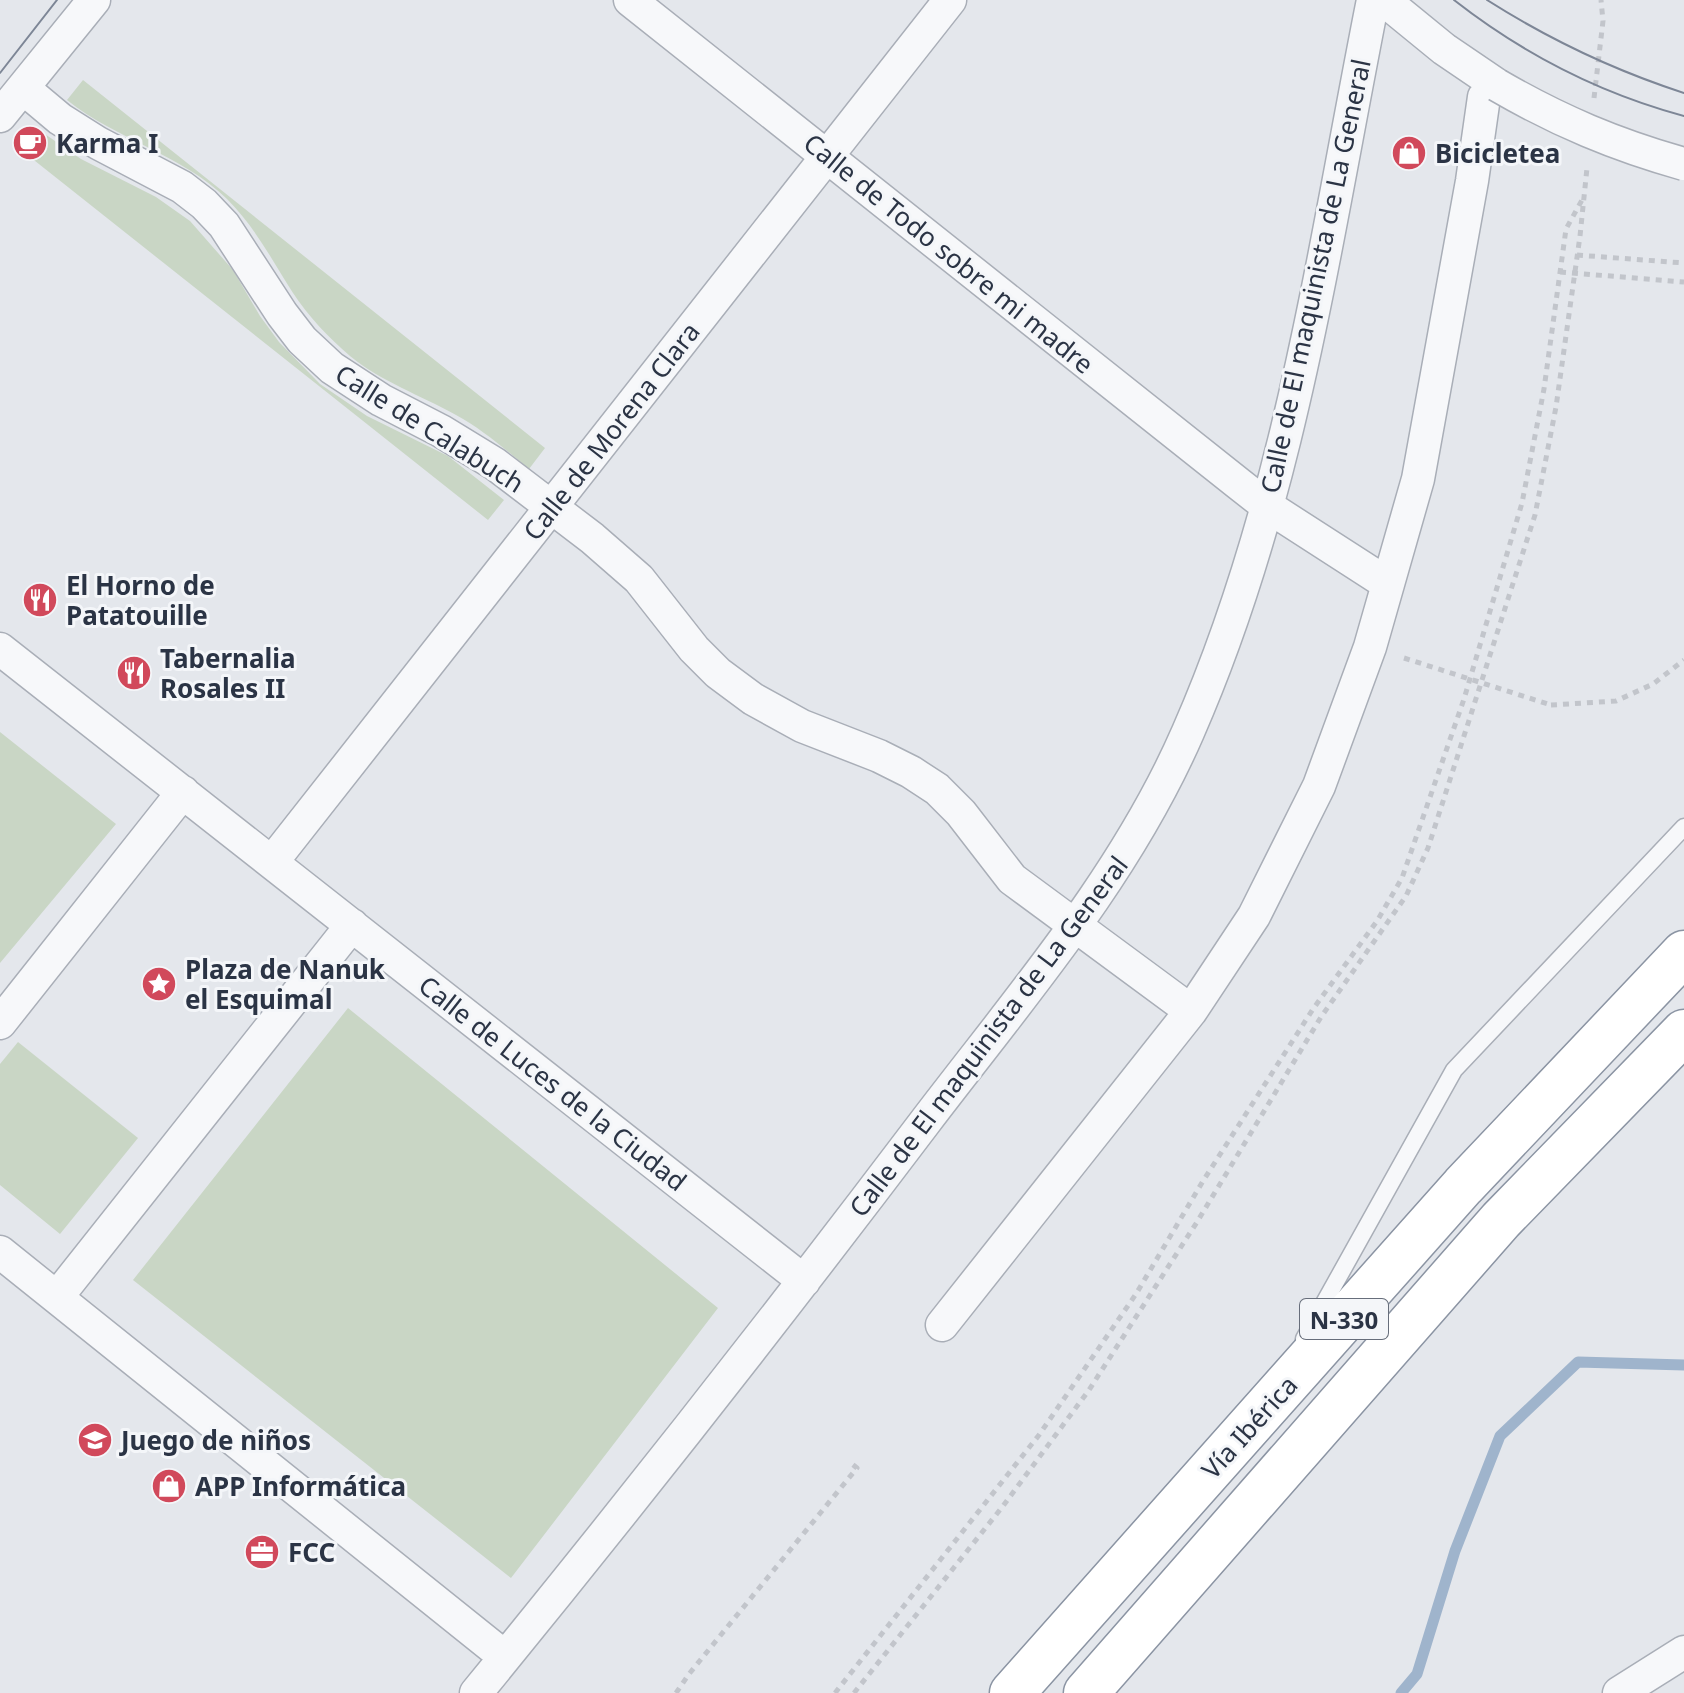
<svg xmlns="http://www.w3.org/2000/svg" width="1684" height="1693" viewBox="0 0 1684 1693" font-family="'Noto Sans',sans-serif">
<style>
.green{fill:#c9d6c5}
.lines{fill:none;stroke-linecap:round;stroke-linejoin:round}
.stream{stroke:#9fb4cc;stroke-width:11}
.lane-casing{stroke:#a9aeb7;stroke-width:19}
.street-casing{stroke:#a9aeb7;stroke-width:35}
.highway-casing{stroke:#8b94a3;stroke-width:47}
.path{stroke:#c2c5cb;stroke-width:5;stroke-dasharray:6 6;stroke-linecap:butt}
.lane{stroke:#f7f8fa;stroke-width:16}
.street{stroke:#f7f8fa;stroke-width:32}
.highway{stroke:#fff;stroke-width:44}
.tram{stroke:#7d8696;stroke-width:2}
.street-bridge-casing{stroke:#a9aeb7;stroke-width:35;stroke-linecap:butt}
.path-bridge{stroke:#c2c5cb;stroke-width:5;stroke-dasharray:6 6;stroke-linecap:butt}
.street-bridge{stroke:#f7f8fa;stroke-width:32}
.labels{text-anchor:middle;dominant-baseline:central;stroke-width:6;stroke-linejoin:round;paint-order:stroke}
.shield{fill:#f4f6f9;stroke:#676e7b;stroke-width:2}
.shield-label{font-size:24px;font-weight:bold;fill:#2b3445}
.poi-label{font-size:26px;font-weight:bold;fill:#2b3445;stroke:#f4f6f9;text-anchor:start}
.street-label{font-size:26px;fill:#2b3445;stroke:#f4f6f9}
</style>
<rect width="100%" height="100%" fill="#e4e7ec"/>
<path class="green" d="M83,80L545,448L529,469C506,450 482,429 456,415C420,395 382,382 350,356C329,338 308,316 293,293C272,260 255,227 227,199C181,154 117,140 67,100Z
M42,132L81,159L156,197L190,221L233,270L260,316L279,342L320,384L367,416L448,456L504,500L488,520L25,153Z
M0,732L116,824L0,963Z
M348,1008L718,1308L511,1578L133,1280Z
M18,1042L138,1138L60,1234L0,1185V1064Z"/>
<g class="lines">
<path class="stream" d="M1401,1693L1417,1674L1455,1551L1500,1436L1578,1362L1684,1365"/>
<g class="lane-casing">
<path id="lane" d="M1304,1339L1454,1070L1684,827"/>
</g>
<g class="street-casing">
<path id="street" d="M630,0L1239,484L1267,506L1388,584
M1384,0L1444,49L1497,85
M23,88L60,119L98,143L182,187L204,204L224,225L282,314L302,340L332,368L381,400L441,431L495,464L592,538L639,579L694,649L718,673L753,699L802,726L879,756L911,772L937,789L961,813L1012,879L1191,1011
M0,116L94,0
M0,649L804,1281
M272,862L950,0
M0,1023L183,792
M0,1252L505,1657
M57,1297L352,925
M942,1325L1191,1011L1254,916L1319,786L1370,647L1418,479L1472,181L1484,97
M476,1693C629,1506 779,1315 925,1122C1020,997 1125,877 1188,732C1290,500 1324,246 1373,0
M1619,1693L1684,1652"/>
</g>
<g class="highway-casing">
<path id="highway" d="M1012,1693L1463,1186L1684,953
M1086,1693L1501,1220L1684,1032"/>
</g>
<path class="path" d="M1594,98L1603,21L1601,0
M1577,255L1684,263
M1560,272L1684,282
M1551,705L1616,701L1653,684L1684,660
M676,1693L689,1674L857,1468L852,1464
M835,1693L1039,1435L1136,1294L1203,1181L1313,1009L1377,921L1402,878L1464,699L1522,503L1544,389L1566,229L1582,200
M854,1693L1003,1506L1089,1390L1197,1222L1321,1017L1406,896L1428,848L1535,515L1556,407L1580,236L1587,168"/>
<use href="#lane" class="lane"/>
<use href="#street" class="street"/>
<use href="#highway" class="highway"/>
<path class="tram" d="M1454,0C1523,54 1599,93 1684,116
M1487,0C1550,40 1613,70 1684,93
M0,73L57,0"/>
<g class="street-bridge-casing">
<path id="street-bridge" d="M1497,85C1559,121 1616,145 1684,164"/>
</g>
<path class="path-bridge" d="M1404,658L1551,705"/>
<use href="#street-bridge" class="street-bridge"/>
</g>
<defs>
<g id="cafe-disc" transform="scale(1.8)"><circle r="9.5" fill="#d1495b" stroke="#f4f6f9"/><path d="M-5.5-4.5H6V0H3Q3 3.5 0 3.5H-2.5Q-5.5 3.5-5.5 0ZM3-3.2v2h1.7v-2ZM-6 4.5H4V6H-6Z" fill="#fff"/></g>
<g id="shop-disc" transform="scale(1.8)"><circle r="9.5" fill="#d1495b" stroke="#f4f6f9"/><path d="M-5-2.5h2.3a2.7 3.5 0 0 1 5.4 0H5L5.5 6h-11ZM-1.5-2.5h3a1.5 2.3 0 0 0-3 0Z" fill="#fff"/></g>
<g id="restaurant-disc" transform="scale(1.8)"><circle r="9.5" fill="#d1495b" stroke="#f4f6f9"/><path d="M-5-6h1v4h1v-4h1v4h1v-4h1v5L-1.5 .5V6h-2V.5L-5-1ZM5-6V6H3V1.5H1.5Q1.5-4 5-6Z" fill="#fff"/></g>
<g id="sight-disc" transform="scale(1.8)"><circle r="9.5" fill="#d1495b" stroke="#f4f6f9"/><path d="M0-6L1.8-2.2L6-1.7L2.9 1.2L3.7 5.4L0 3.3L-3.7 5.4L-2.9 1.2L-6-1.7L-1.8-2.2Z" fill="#fff"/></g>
<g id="school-disc" transform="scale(1.8)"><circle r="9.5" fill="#d1495b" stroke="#f4f6f9"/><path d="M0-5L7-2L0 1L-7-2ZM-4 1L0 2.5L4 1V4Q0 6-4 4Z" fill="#fff"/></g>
<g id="office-disc" transform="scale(1.8)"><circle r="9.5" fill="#d1495b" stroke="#f4f6f9"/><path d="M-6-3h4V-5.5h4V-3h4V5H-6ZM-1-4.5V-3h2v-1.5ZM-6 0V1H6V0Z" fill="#fff"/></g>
</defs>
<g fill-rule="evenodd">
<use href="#cafe-disc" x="30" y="143"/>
<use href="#shop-disc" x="1409" y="153"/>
<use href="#restaurant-disc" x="40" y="600"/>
<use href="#restaurant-disc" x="134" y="673"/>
<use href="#sight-disc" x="159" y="984"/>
<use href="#school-disc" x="95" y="1440"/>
<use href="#shop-disc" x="169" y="1486"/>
<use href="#office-disc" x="262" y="1552"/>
</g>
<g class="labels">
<rect class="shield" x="1300" y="1299" width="88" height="40" rx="6"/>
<g class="shield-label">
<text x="1344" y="1319">N-330</text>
</g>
<g class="poi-label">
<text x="56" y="143">Karma I</text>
<text x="1435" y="153">Bicicletea</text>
<text x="66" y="585">El Horno de<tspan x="66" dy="30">Patatouille</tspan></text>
<text x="160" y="658">Tabernalia<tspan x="160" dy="30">Rosales II</tspan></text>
<text x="185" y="969">Plaza de Nanuk<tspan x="185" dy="30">el Esquimal</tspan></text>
<text x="121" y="1440">Juego de niños</text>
<text x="195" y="1486">APP Informática</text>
<text x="288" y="1552">FCC</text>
</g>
<g class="street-label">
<text transform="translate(949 253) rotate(39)">Calle de Todo sobre mi madre</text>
<text transform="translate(1315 276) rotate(-78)">Calle de El maquinista de La General</text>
<text transform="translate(430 428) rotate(32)">Calle de Calabuch</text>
<text transform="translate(611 431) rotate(-52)">Calle de Morena Clara</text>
<text transform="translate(988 1036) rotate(-53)">Calle de El maquinista de La General</text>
<text transform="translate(553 1083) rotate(38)">Calle de Luces de la Ciudad</text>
<text transform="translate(1249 1427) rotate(-48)">Vía Ibérica</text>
</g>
</g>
</svg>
